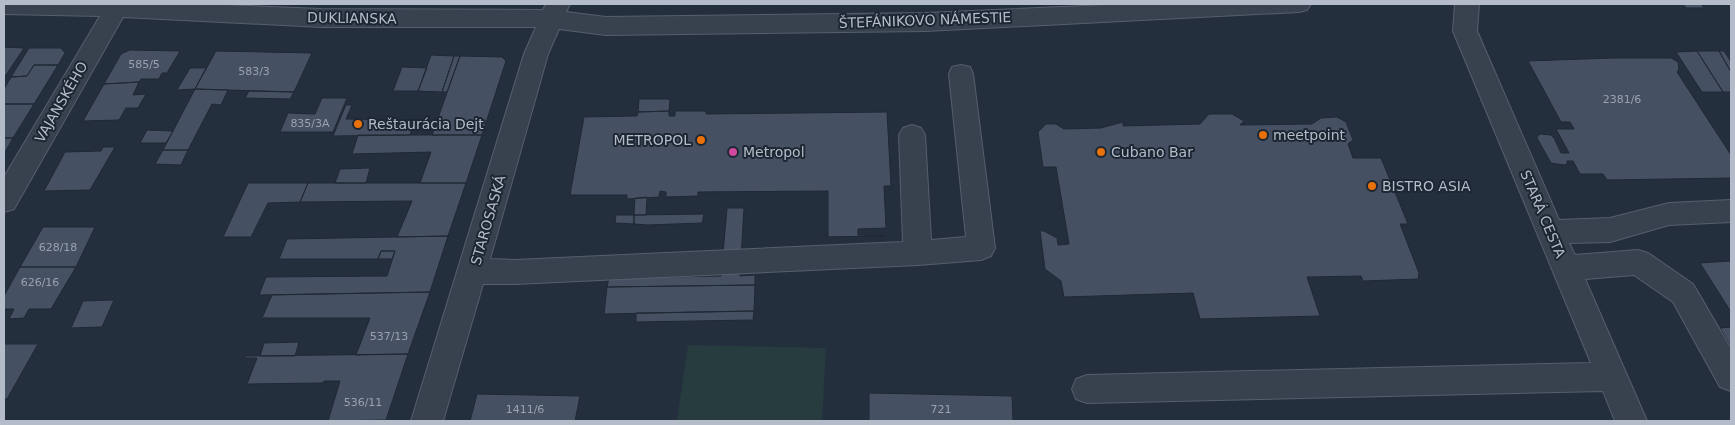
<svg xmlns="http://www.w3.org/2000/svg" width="1735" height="425" viewBox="0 0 1735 425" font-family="'DejaVu Sans',sans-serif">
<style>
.green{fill:#263c3f}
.building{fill:#455162;stroke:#1f2835}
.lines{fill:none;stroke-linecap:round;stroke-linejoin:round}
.minor-casing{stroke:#565f6c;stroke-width:2}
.minor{fill:#38414e;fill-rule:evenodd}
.food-dot{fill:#e8710a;stroke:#1d2633;stroke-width:2}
.hotel-dot{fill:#d1479c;stroke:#1d2633;stroke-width:2}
.labels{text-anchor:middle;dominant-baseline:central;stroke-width:4;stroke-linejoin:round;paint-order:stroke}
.number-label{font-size:11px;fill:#98a1af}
.street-label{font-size:14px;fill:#b4bcc9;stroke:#1d2633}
.poi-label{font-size:14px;fill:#b4bcc9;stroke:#1d2633;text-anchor:start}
</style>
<rect width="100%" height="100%" fill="#242f3e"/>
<path class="green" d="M688,345L826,348L822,421H677Z"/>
<path class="building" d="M1683,4H1701L1704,8H1686Z
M4,47L24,48L4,78Z
M29,48H61L65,53L58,65H34L27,76L11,77Z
M130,50L180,51L167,73H162L159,79H141L139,82L104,84L121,54Z
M216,51L312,53L294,92L195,89Z
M1697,51L1723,92H1702L1676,52Z
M1697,51H1719L1731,72V92H1723Z
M1719,51H1724L1731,62V72Z
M431,55L454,56L442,92L418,91Z
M454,56H460L447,92H442Z
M460,56L502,57L506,61L482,135H432Z
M1613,58H1671L1678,62L1679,69L1677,72L1731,155V178L1607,180L1603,174H1580L1573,161H1567V164L1564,165L1551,163L1537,138L1538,136L1540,134L1551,135L1554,138L1561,153H1569L1556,129H1574L1570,122H1561L1528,61Z
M34,65H58L34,104H4V89L11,77L27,76Z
M402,67L427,68L418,91H393Z
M190,68H206L195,89L177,90Z
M139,82L133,95L146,94L138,108H126L119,120L83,121L104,84Z
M195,89L228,90L221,105L212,104L188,150H163Z
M249,91L294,92L290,99L245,98Z
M322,98H347L333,132H280L288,113L315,114Z
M639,99H670L669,111L638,112Z
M4,104H34L13,138H4Z
M346,105H352L346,119L414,120L410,135L333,136Z
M669,111V116H675V111H706V114L887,112L891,186H884L886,228L858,229V235L886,236L819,237V236H828V191L698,192V196L666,197V192L660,191L659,197L627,199V195H570L584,117L637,116L638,112Z
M1209,114H1232L1244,121L1240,125L1312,124L1321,118L1337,117L1346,122L1353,140L1348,144L1353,158H1381L1408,224H1400L1419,273L1418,279L1363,281L1361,276L1307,277L1320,316L1200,319L1193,293L1064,297L1061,281L1045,269L1040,231H1044L1057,238L1058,245L1069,244L1056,167H1043L1038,132L1046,124H1056L1064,129L1101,128L1123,122V126L1200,124Z
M147,130L173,131L166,143H140Z
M358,135H482L466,183H420L431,152L352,154Z
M4,138H13L4,154Z
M103,147H115L90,190L44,191L65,152L101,151Z
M163,150H188L181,165L155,164Z
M370,168L366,183H335L340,169Z
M248,183H308L300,202L268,203L251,237H223Z
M308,183H466L448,236L397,237L412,201L300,202Z
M647,197L646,215H634L635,198Z
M727,208H744L740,276L755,275V285L607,287L609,278L721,276Z
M704,214L702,223L647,225L634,224V215Z
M616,215H634V224L615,223Z
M43,227H95L76,267H20Z
M448,236L430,292L259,295L266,277L387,276L395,251H381L378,259H279L287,239Z
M381,251H395L392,259H378Z
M1731,261V312L1700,263Z
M20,267H76L51,309H29L24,318L9,319L14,309H4V296Z
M755,285L754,311L604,314L607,287Z
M430,292L408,354L356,355L370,318H262L272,295Z
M114,300L102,327L71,328L83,301Z
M754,311L753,320L636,322V313Z
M1731,327V347L1720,328Z
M299,342L295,356H260L264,343Z
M4,344H38L7,399H4Z
M408,354L386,420L328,421L340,381H324L323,383L247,384L257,358H244L245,356Z
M869,393L1012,396L1013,421H869Z
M477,394L580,396L575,421H470Z"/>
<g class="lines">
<g class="minor-casing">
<path id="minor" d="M4,4H202L321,9L543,10L546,4H570L566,12L606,17L925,13L1129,4H1311L1307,10L1299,12L925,31L606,35L559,29L548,54L490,259L515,260L903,242L899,135L903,128L912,125L921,128L925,135L931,240L966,237L949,74L952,67L961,65L970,67L973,74L995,248L991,256L981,260L918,265L515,284H483L443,421H411L524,54L536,27H321L123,17L14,209L4,212V177L100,16L4,14Z
M1455,4H1479L1477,31L1559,220L1610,218L1669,203L1731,200V222L1669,225L1610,242L1569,243L1575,255L1638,250L1648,253L1693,284L1731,349V391L1720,387L1673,302L1634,275L1585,279L1647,421H1615L1603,391L1087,403L1076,399L1072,389L1076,379L1087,375L1591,363L1453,31Z"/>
</g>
<use href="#minor" class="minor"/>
</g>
<g class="food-dot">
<circle cx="358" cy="124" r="5"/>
<circle cx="1263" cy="135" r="5"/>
<circle cx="701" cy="140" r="5"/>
<circle cx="1101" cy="152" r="5"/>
<circle cx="1372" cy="186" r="5"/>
</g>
<circle class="hotel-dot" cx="733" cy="152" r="5"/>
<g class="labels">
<g class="number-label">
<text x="144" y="64">585/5</text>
<text x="254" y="71">583/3</text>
<text x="1622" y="99">2381/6</text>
<text x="310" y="123">835/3A</text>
<text x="58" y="247">628/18</text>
<text x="40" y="282">626/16</text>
<text x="389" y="336">537/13</text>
<text x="363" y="402">536/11</text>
<text x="525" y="409">1411/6</text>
<text x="941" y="409">721</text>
</g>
<g class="street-label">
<text transform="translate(352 18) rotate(1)">DUKLIANSKA</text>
<text transform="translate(925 20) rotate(-2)">ŠTEFÁNIKOVO NÁMESTIE</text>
<text transform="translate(61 102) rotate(-60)">VAJANSKÉHO</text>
<text transform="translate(1543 214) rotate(67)">STARÁ CESTA</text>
<text transform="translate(488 220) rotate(-74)">STAROSASKÁ</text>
</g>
<g class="poi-label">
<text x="368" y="124">Reštaurácia Dejt</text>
<text x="1273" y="135">meetpoint</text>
<text x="691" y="140" text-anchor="end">METROPOL</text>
<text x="743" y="152">Metropol</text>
<text x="1111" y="152">Cubano Bar</text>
<text x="1382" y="186">BISTRO ASIA</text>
</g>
</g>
<rect width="1735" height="425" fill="none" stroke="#b4bcc9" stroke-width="10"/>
</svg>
